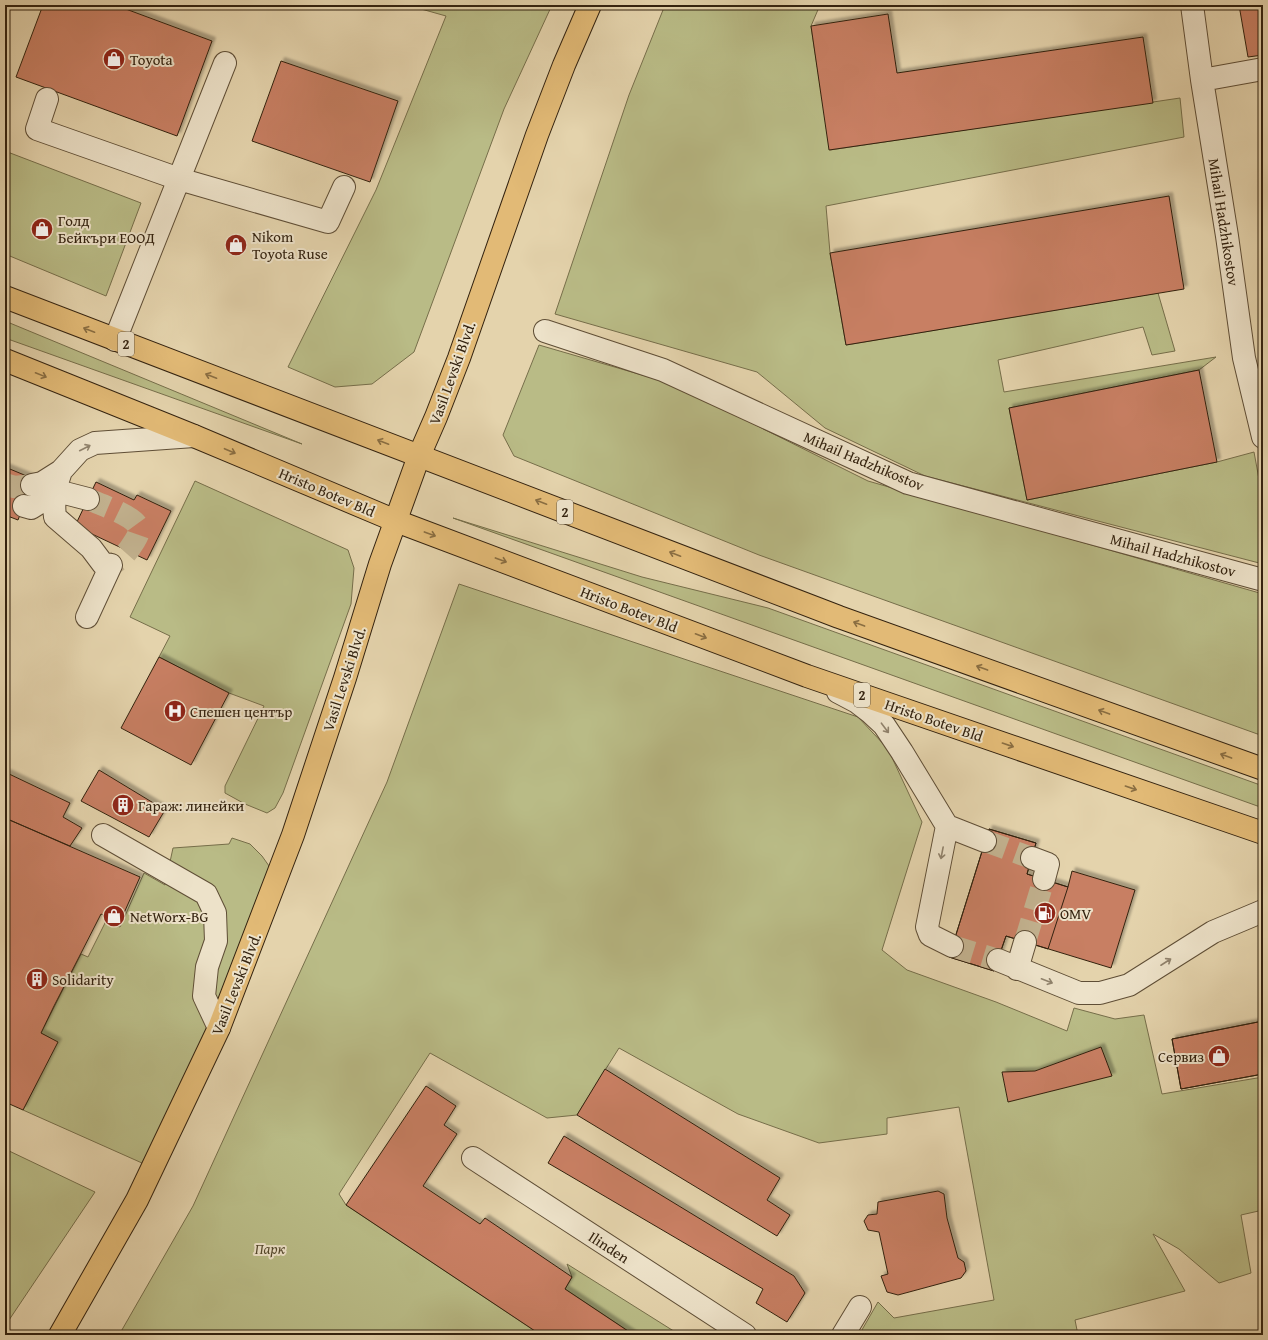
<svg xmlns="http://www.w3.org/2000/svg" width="1268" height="1340" viewBox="0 0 1268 1340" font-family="'Gentium Book Plus',serif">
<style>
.green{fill:#b9bb86;stroke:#766e4a}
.building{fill:#c87f64;stroke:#33220f;filter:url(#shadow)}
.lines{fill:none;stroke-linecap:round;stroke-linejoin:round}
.minor-tunnel{stroke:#c1b08d;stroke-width:22;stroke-dasharray:22 11;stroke-linecap:butt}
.minor-casing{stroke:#5f4e36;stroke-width:24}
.major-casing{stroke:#33220f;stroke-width:24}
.highway-casing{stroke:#33220f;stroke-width:24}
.minor{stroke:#ede2c9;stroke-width:22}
.major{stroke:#e2ba76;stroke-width:22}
.highway{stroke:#e2ba76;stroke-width:22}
.oneway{stroke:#8a6e42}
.oneway2{stroke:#90826c}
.labels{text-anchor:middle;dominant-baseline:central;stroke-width:4;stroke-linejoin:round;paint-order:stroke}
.shield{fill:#ede2c9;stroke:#6b5c47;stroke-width:1}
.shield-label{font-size:14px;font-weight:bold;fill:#33220f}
.poi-label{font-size:15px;fill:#33220f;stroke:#ede2c9;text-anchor:start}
.street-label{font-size:15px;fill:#33220f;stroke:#ede2c9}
.park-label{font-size:15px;font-style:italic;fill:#54482d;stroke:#ede2c9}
</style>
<defs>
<filter id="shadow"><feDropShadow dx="3.5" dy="-3.5" stdDeviation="1" flood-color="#0004"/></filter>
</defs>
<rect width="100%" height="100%" fill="#e4d3ac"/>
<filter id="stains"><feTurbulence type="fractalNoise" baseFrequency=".005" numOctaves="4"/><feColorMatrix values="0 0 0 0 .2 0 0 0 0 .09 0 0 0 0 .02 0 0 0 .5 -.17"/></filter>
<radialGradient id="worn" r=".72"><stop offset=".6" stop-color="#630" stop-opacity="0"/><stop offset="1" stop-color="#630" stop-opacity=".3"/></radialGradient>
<path class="green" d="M407,5H552L504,109L414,352L372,384L335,387L288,367L376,190L446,16Z
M665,5H820L811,26L830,150L1180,98L1184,137L826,206L830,253L846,345L1158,293L1175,351L1152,355L1143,327L998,360L1004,392L1216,357L1199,370L1009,408L1027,500L1217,462L1254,452L1263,501V564L925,476L825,428L757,372L555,314L629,95Z
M5,151L141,203L106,296L5,254Z
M5,321L302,444L5,338Z
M539,345L673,384L868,481L1263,594V736L759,555L514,456L503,435Z
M195,481L348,550L354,568L351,604L283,793L275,808L267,813L245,804L225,793V786L264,706L229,693L159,657L170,636L130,617Z
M453,518L642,577L768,608L1263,786V808Z
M459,584L858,717L888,749L922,822L882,950L907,970L996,1002L1067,1031L1074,1008L1115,1019L1144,1015L1162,1094L1263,1077V1184L1259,1185L1263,1199V1210L1241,1215L1251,1273L1219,1283L1179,1249L1153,1234L1185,1291L1075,1320L1078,1335H859L878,1302L894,1318L994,1300L959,1107L887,1118V1134L819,1143L738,1114L619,1048L577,1115L547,1118L430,1053L339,1194L346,1205L541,1335H119L193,1206L387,782Z
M232,838L250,844L262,856L274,873L214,1024L142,1163L23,1110L57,1042L41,1033L81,954L88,957L106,921L120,927L144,873L165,885L173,848L229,844Z
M5,1149L95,1192L5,1326Z
M567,1264L680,1335H634L565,1289L572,1277Z"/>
<path class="building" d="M43,5H115L212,41L177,136L16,77Z
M1239,5H1263V55L1248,57Z
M888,14L897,73L1143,37L1153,103L829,150L811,26Z
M281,61L398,101L370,182L252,141Z
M1169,196L1184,289L846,345L830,253Z
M1199,370L1217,462L1027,500L1009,408Z
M5,467L34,479L18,520L5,515Z
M96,482L134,500L137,495L171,511L147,560L75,526Z
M159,657L229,693L191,765L121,728Z
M99,770L165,810L149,837L81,801Z
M7,773L70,803L63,817L82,828L70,846L5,818V776Z
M5,818L140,877L120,922L101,914L54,1006L41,1033L58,1042L23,1110L5,1102V925L9,917L5,915Z
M989,829L1036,843L1027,874L1068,887L1072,871L1135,890L1111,968L1006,936L994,971L949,957Z
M989,829L1036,843L1027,874L1068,887L1048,949L1006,936L994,971L949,957Z
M1263,1021V1074L1181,1089L1172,1039Z
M1263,1021V1074L1181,1089L1172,1039Z
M1101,1047L1112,1076L1008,1102L1002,1072L1035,1071Z
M605,1069L780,1178L767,1200L790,1215L777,1236L577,1115Z
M426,1086L456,1106L444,1125L457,1134L423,1186L480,1224L485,1218L572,1277L565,1289L634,1335H541L346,1205Z
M564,1136L794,1276L805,1293L787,1322L756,1303L763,1289L548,1163Z
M938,1191L944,1194L947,1218L958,1258L964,1262L966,1271L961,1278L898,1295L887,1292L881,1276L888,1274L879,1232L868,1230L864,1221L868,1215L877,1214L878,1202Z"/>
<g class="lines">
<path class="minor-tunnel" d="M5,484L14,487L32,485
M88,499C99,504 135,516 138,527C140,533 137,537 134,542C128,552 122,559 111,565
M985,841L1032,858
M1025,942L1044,879
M952,946L998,960"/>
<g class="minor-casing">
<path id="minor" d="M1192,5L1202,80L1227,236L1244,358L1263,437
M1202,80L1263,69
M47,99L37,129L179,179L328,222L344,187
M545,331L663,370L908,483L1263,580
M115,340L225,63
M61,471C56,485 53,502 55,517L91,548L103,564L111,565L87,617
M32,485L42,483L61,471L80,450L95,443L194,436
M43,491H57L88,499
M24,506L31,508L39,503L57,483
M838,692L857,702L870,712L884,725L902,752L947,826L927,927L930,935L952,946
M947,826L985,841
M103,835L206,894L215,913L216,941L207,967L204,996L219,1028
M1032,858L1048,864L1044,879
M998,960L1079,993H1100L1129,985L1213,932L1263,911
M1017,969L1025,942
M473,1158L745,1335
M843,1335L860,1307"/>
</g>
<g class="major-casing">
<path id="major" d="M60,1335L137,1200L219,1028L293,835L345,678L380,564L419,456L436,417L459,358L537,135L564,65L590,5"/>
</g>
<g class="highway-casing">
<path id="highway" d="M5,297L839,617L1263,769
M5,360L194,436L396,521L807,676L1263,833"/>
</g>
<use href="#minor" class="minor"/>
<use href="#major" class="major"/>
<use href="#highway" class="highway"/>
</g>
<defs><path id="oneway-shaft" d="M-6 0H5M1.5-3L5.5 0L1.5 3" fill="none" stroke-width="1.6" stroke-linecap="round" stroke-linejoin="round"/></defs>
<g class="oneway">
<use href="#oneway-shaft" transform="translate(89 330) rotate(-159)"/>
<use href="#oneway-shaft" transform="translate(41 375) rotate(22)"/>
<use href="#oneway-shaft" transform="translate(211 376) rotate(-159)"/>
<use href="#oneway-shaft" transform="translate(383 442) rotate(-159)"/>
<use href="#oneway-shaft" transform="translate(230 451) rotate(23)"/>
<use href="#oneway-shaft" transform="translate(541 502) rotate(-159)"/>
<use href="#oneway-shaft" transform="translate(430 534) rotate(20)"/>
<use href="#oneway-shaft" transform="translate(675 554) rotate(-159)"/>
<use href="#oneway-shaft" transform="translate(501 560) rotate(20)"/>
<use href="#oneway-shaft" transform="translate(859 624) rotate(-160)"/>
<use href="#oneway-shaft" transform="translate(701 636) rotate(21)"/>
<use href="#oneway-shaft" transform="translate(982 668) rotate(-160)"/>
<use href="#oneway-shaft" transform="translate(1104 712) rotate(-160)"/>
<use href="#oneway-shaft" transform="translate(1008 745) rotate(19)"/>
<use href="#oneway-shaft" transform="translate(1226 756) rotate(-160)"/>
<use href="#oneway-shaft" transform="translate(1131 788) rotate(19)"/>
</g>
<g class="oneway2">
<use href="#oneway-shaft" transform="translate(85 448) rotate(-27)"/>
<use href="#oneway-shaft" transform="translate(885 728) rotate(53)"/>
<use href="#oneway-shaft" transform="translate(942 853) rotate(101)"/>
<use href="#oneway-shaft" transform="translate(1166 962) rotate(-33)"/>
<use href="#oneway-shaft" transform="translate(1047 981) rotate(21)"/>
</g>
<defs>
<g id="shop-disc" transform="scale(1.15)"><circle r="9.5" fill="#8f2418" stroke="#ede2c9"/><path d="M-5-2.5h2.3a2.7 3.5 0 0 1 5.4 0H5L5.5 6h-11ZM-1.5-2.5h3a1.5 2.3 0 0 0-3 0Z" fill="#fff"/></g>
<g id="hospital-disc" transform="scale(1.15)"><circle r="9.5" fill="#8f2418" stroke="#ede2c9"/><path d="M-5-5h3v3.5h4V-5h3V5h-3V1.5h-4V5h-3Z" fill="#fff"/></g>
<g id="building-disc" transform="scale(1.15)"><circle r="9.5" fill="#8f2418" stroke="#ede2c9"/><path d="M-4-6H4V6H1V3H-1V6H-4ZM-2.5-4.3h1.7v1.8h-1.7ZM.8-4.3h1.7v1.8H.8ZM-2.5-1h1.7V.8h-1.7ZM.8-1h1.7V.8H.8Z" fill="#fff"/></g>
<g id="fuel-disc" transform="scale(1.15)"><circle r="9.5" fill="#8f2418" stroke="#ede2c9"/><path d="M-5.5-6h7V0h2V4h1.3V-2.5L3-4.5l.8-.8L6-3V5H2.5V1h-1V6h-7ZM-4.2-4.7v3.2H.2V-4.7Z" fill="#fff"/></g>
</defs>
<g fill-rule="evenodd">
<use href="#shop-disc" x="114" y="59"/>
<use href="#shop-disc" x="42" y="229"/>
<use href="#shop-disc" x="236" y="245"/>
<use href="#hospital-disc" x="175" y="711"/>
<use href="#building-disc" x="123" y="805"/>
<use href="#fuel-disc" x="1045" y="913"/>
<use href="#shop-disc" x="114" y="916"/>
<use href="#building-disc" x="37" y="979"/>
<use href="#shop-disc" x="1219" y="1056"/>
</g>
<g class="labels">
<g class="shield">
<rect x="118" y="332" width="16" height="24" rx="3"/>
<rect x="557" y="500" width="16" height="24" rx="3"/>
<rect x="854" y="683" width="16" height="24" rx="3"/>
</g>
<g class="shield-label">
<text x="126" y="344">2</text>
<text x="565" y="512">2</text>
<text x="862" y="695">2</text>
</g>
<g class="poi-label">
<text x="130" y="59">Toyota</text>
<text x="58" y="220">Голд<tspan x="58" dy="17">Бейкъри ЕООД</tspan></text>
<text x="252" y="236">Nikom<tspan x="252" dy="17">Toyota Ruse</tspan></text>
<text x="190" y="711">Спешен център</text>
<text x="138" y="805">Гараж: линейки</text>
<text x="1060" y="913">OMV</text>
<text x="130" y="916">NetWorx-BG</text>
<text x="52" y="979">Solidarity</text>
<text x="1204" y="1056" text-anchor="end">Сервиз</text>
</g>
<g class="street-label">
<text transform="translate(1224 222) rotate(81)">Mihail Hadzhikostov</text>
<text transform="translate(452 373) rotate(-70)">Vasil Levski Blvd.</text>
<text transform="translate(864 461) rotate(23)">Mihail Hadzhikostov</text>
<text transform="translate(327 492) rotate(23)">Hristo Botev Bld</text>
<text transform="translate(1173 555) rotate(15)">Mihail Hadzhikostov</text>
<text transform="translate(629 609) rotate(21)">Hristo Botev Bld</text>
<text transform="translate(344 679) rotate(-72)">Vasil Levski Blvd.</text>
<text transform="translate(934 720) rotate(19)">Hristo Botev Bld</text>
<text transform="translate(236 984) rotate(-68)">Vasil Levski Blvd.</text>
<text transform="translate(609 1247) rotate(33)">Ilinden</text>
</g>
<g class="park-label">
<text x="270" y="1248">Парк</text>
</g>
</g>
<rect width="1268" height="1340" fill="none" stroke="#e4d3ac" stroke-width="20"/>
<rect x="6" y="6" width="1256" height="1328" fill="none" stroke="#33220f" stroke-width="2"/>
<rect x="10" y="10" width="1248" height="1320" fill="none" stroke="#33220f"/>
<rect width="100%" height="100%" filter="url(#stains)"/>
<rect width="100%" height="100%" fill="url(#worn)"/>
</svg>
